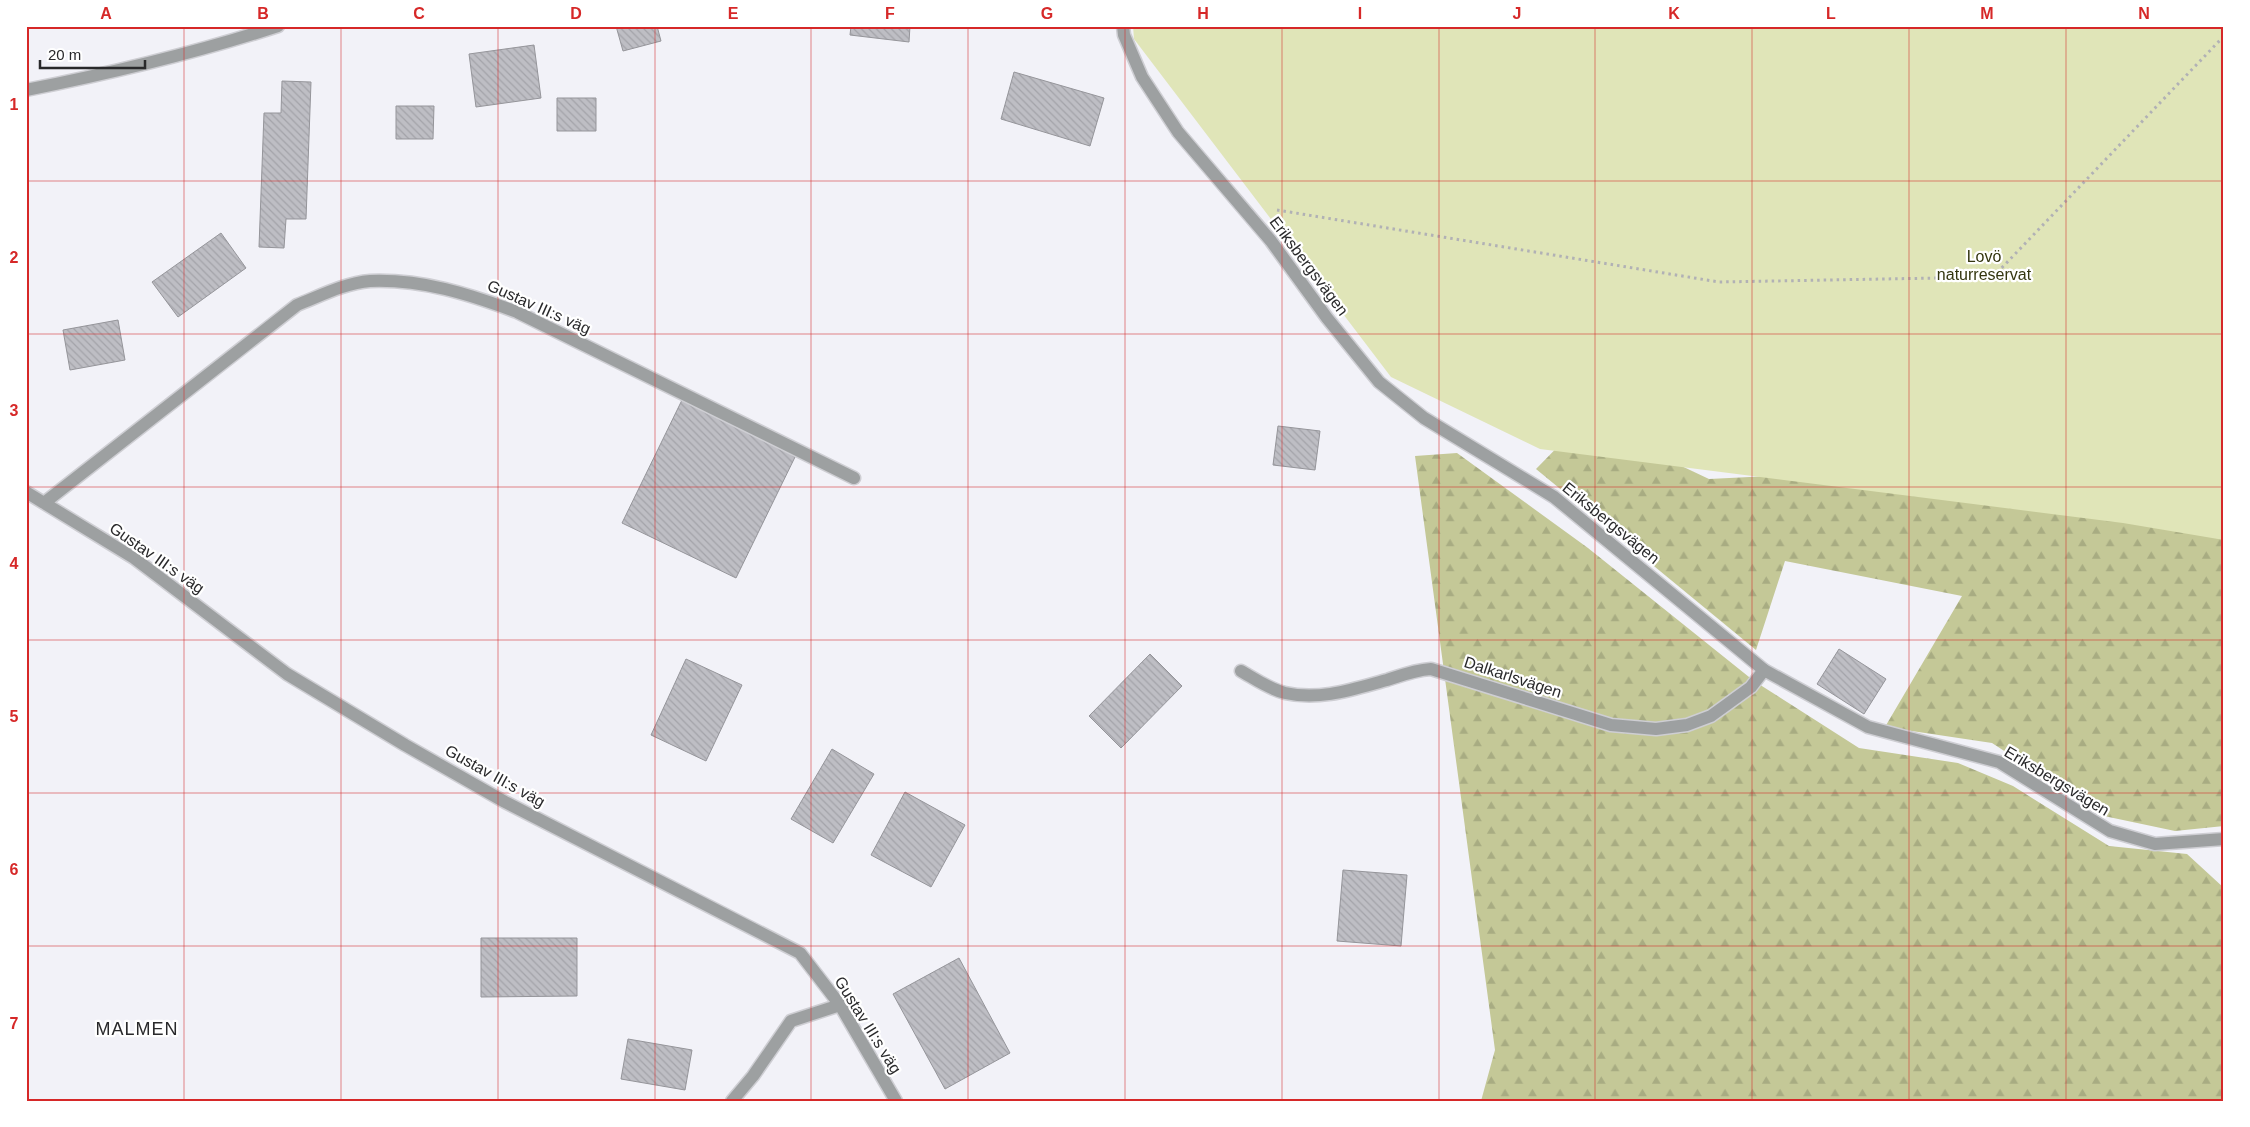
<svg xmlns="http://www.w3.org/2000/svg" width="2250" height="1127" viewBox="0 0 2250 1127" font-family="Arial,sans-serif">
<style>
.forest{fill:url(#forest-firs)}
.park{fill:#e0e5b8}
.building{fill:url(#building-back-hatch);stroke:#95959a}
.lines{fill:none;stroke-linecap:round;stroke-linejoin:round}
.lane-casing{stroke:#ceced3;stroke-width:15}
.street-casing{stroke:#ceced3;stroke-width:15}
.path{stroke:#b1b1b5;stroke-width:3;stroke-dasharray:2.5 4;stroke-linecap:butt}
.lane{stroke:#9da0a1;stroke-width:12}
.street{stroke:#9da0a1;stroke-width:12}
.grid{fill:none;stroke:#d62828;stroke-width:1;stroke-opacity:0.55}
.labels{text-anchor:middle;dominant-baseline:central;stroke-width:4.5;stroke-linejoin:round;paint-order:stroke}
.park-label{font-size:16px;fill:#343610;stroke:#fff}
.street-label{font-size:16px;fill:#29292b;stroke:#fff}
.neighbourhood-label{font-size:18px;letter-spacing:1px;fill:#29292b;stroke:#fff}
.neatline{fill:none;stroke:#d62828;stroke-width:2}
.grid-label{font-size:16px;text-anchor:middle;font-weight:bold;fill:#d62828}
</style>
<defs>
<pattern id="forest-firs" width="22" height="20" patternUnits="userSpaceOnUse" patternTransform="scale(1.25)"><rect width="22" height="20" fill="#c4c897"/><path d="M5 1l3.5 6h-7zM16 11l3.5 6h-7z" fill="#a8ac82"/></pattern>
<pattern id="building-back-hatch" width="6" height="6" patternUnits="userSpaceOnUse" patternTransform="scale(1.25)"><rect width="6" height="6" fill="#bebec4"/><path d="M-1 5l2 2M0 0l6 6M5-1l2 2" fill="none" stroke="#a3a3a9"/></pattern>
</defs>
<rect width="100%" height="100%" fill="#f2f2f8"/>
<path class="forest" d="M1584,420L1709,479L1807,474L2224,536V826L2175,831L2104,816L1992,743L1885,727L1962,596L1785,561L1756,650L1536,469Z
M1457,453L1588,548L1754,681L1859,748L1958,763L2013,786L2109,846L2187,854L2224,888V1101H1481L1495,1050L1415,456Z"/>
<path class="park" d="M1133,26H2224V540L2123,523L1540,449L1391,377L1134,39Z"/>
<path class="building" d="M616,26H657L661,41L623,51Z
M851,26H910L909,42L850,35Z
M534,45L541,98L476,107L469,54Z
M1014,72L1104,98L1090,146L1001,119Z
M282,81L311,82L306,219H286L284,248L259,247L264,113H281Z
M557,98H596V131H557Z
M396,106H434L433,139H396Z
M221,233L246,268L178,317L152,282Z
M118,320L125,360L70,370L63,330Z
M682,400L796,455L736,578L622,523Z
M1278,426L1320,431L1315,470L1273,465Z
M1839,649L1886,679L1864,714L1817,684Z
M1150,654L1182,686L1121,748L1089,716Z
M686,659L742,685L706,761L651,735Z
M832,749L874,774L833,843L791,819Z
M905,792L965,825L931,887L871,855Z
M1343,870L1407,875L1401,946L1337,941Z
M481,938H577V996L481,997Z
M959,958L1010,1053L945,1089L893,994Z
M628,1039L692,1050L685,1090L621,1079Z"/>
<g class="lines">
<g class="lane-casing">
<path id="lane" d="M1241,671C1255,679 1269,689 1285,693C1320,701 1354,689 1387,680C1402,675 1415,670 1431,669L1611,725L1656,729L1687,725L1711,716L1751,687L1764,670"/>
</g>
<g class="street-casing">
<path id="street" d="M1123,26L1124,35L1142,77L1178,132L1271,241L1327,318L1379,382L1424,418L1554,497L1764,670L1868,727L1999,762L2110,831L2155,844L2224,839
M26,90C112,73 195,53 278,26
M26,492L134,558L287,674L405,745L505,802L800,953L840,1005L896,1101
M44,503L297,305C320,296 345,283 370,281C422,279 469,294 517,312L854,478
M732,1101L753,1076L791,1021L840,1005"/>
</g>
<path class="path" d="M1277,210L1719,282L1993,277L2224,36"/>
<use href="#lane" class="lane"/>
<use href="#street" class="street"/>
</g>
<path class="grid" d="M184,26V1101M341,26V1101M498,26V1101M655,26V1101M811,26V1101M968,26V1101M1125,26V1101M1282,26V1101M1439,26V1101M1595,26V1101M1752,26V1101M1909,26V1101M2066,26V1101M26,181H2224M26,334H2224M26,487H2224M26,640H2224M26,793H2224M26,946H2224"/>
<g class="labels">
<g class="park-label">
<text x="1984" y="256">Lovö<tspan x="1984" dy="18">naturreservat</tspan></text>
</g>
<g class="street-label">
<text transform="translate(1309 266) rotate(53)">Eriksbergsvägen</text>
<text transform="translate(539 307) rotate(24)">Gustav III:s väg</text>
<text transform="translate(1611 523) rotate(39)">Eriksbergsvägen</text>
<text transform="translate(157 558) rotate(35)">Gustav III:s väg</text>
<text transform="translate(1513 677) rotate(18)">Dalkarlsvägen</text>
<text transform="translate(495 776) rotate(29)">Gustav III:s väg</text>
<text transform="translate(2057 781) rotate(31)">Eriksbergsvägen</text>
<text transform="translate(868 1025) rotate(58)">Gustav III:s väg</text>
</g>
<g class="neighbourhood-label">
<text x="137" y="1029">MALMEN</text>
</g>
</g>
<rect width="2250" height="1127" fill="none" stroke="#ffffff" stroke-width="55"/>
<path d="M40 60v8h105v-8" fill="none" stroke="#29292b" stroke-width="2.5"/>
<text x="48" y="60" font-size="15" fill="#29292b" stroke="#ffffff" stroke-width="4" paint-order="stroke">20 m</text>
<rect x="28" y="28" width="2194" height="1072" class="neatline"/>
<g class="grid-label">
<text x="106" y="19">A</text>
<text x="263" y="19">B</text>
<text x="419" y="19">C</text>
<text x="576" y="19">D</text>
<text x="733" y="19">E</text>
<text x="890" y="19">F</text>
<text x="1047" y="19">G</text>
<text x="1203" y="19">H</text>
<text x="1360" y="19">I</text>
<text x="1517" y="19">J</text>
<text x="1674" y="19">K</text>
<text x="1831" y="19">L</text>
<text x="1987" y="19">M</text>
<text x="2144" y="19">N</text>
<text x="14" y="110">1</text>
<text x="14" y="263">2</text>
<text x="14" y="416">3</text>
<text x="14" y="569">4</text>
<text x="14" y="722">5</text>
<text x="14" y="875">6</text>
<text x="14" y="1029">7</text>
</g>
</svg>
